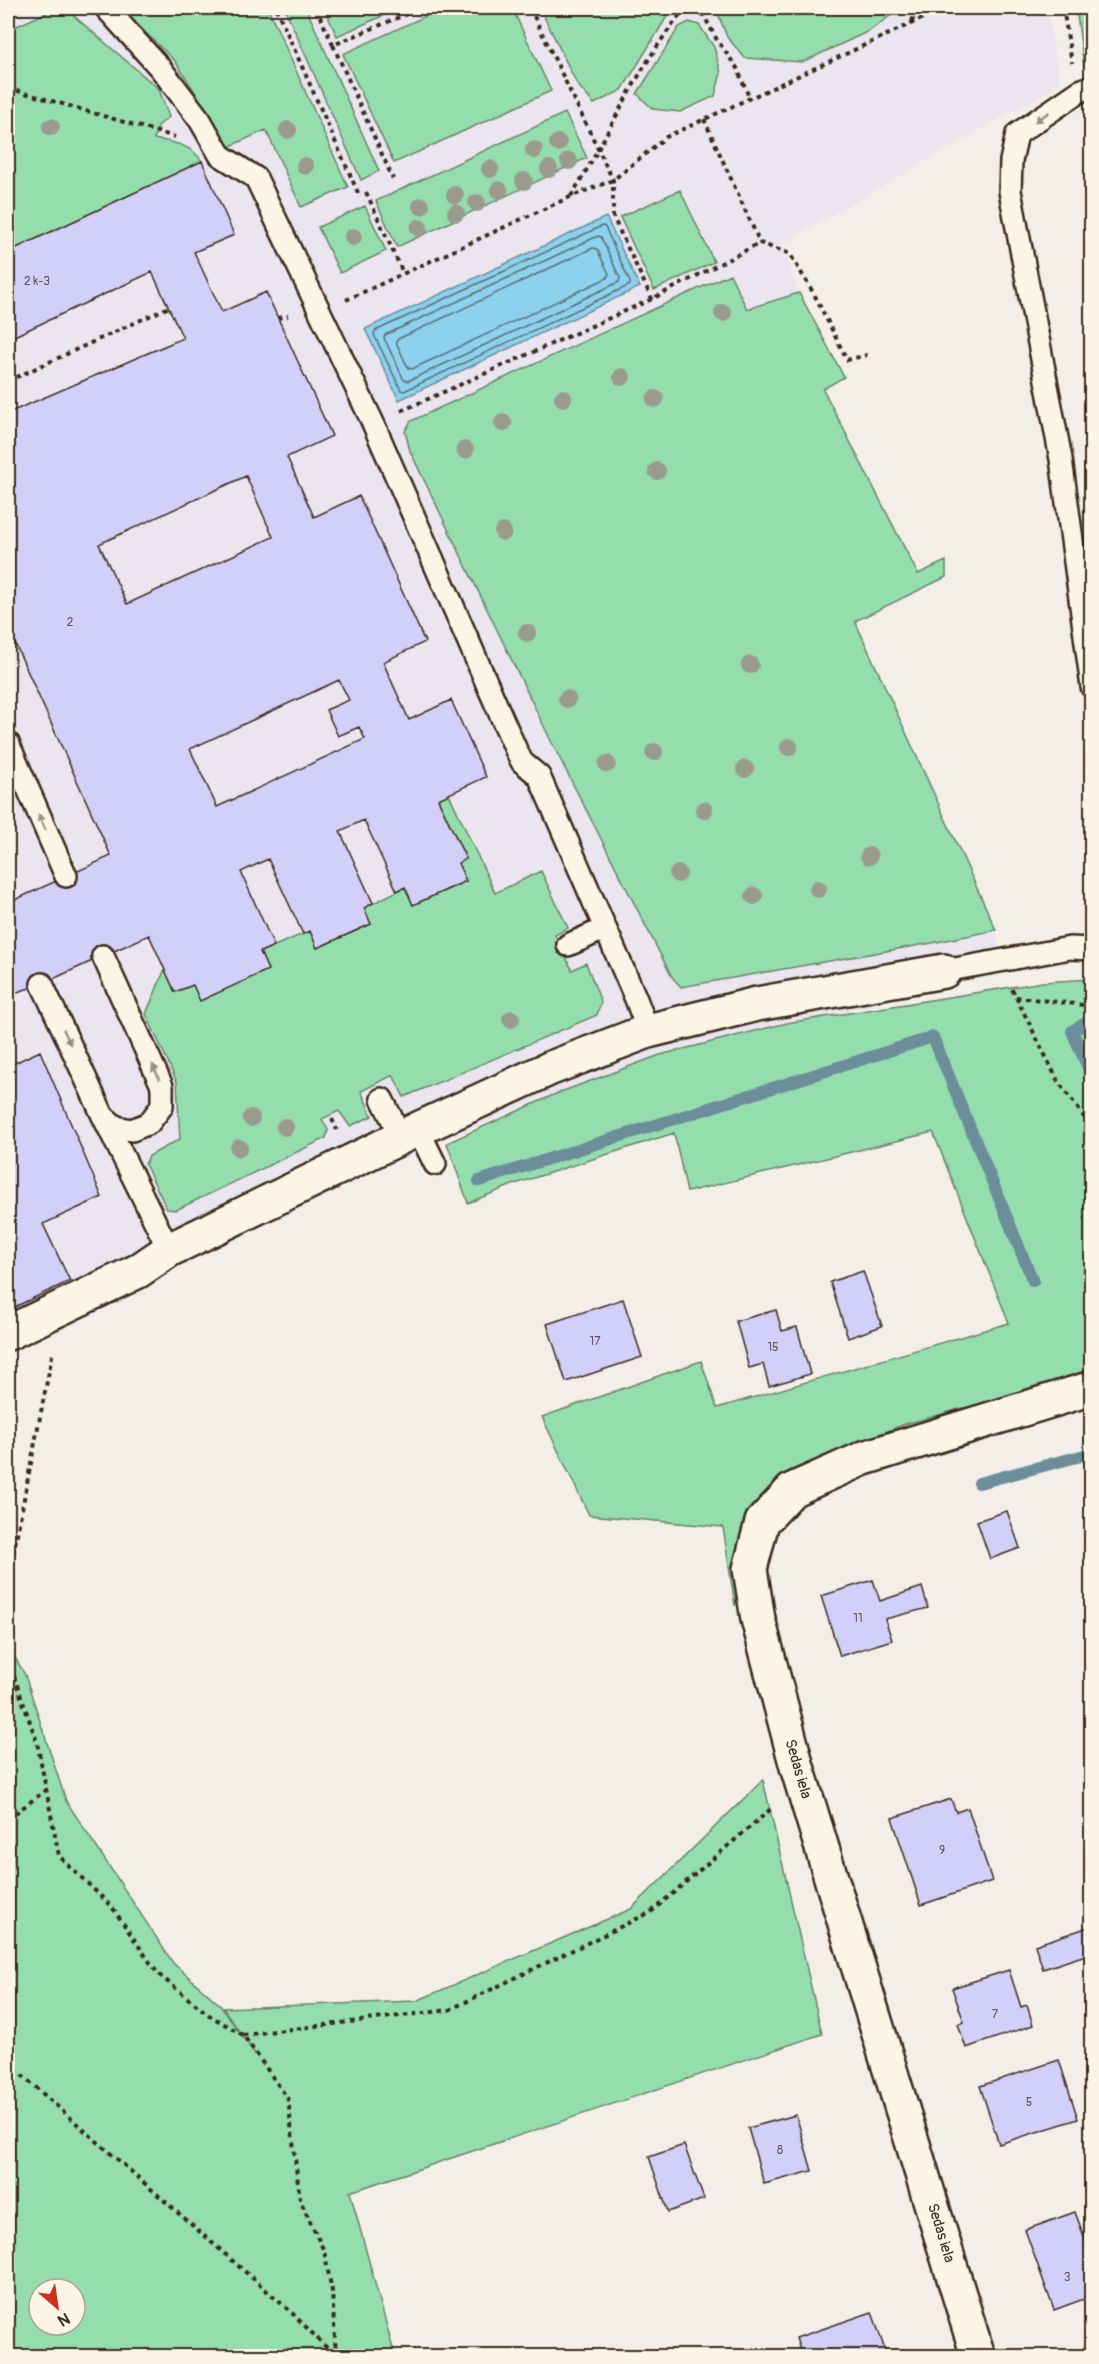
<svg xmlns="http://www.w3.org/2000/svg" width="1099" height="2364" viewBox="0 0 1099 2364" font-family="Pangolin,sans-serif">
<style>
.built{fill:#eae5ee}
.green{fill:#94dead;stroke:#688466;stroke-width:1.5;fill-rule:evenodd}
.water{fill:#8cd1ee;stroke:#6c8e9b;stroke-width:1.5}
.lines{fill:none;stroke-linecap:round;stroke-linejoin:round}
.shore{stroke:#5b6d71;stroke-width:1.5}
.stream{stroke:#6c8e9b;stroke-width:12}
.building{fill:#d2d0f8;stroke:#3b2a1e;stroke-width:1.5;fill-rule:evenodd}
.lane-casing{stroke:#3b2a1e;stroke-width:26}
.street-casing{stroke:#3b2a1e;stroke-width:38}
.path{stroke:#3b2a1e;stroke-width:4;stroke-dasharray:4.5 4.5;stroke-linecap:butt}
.lane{stroke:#fcf5e5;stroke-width:21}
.street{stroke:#fcf5e5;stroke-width:33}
.tree{fill:#9a9b8d}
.oneway{fill:#9c9082}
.labels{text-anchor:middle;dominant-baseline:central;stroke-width:5;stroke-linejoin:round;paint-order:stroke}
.number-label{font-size:12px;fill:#615454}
.street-label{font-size:15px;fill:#3b2a1e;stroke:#fcf5e5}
</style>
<rect width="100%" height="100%" fill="#f4eee9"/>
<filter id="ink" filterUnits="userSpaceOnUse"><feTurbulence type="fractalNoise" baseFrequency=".0167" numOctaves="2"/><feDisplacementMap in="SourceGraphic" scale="12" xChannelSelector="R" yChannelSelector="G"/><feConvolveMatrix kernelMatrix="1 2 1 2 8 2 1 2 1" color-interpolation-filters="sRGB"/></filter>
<g filter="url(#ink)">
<path class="built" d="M8,8H1047L1060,84L782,244L799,293L844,377L823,389L919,574L946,561V577L855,621L996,930L1002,968L539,1099L418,1151L12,1346L8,1353Z"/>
<path class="green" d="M120,8H268L348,187L301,207L266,130L226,148L210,115L175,61Z
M288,8H306L379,171L361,180L285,9Z
M324,8H401L337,36Z
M443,8H512L551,91L394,163L343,54Z
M540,8H669L671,10L622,90L594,104L577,84Z
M716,8H901L869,31L803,62L745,58L727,37Z
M1076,8H1091V62L1084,67Z
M50,11H68L159,89L169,117L159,125L154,139C174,143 189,143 202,161L8,252V30Z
M689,22L699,25L714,47L721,73L715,96L680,112L653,109L637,94L679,27Z
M565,113L587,158L397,247L376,201Z
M680,190L714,262L654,290L620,217Z
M365,206L386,251L340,273L318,227Z
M730,274L747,309L799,293L844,377L823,389L918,574L946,561V577L855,621L996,930L932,943L681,987L672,977L555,749L410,451L405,431L411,421Z
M449,794L495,893L541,871L568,928L555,935L572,970L586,963L601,1002L597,1015L404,1097L393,1075L361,1091L372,1116L350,1126L339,1111L322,1119L328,1130L326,1138L176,1210L167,1209L145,1164L149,1156L180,1139L177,1082L146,1014L165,969L175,992L193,985L200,1000L268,970L260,952L310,931L318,948L371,924L364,908L405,887L413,905L466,881L458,863L466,859L438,799Z
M1091,979V1373L902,1425L789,1471L752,1507L741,1545L735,1606L723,1527L589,1515L542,1417L701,1361L717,1408L1009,1323L933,1132L687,1192L674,1133L515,1184L468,1203L447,1143L558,1093L660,1055L787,1023L1043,982Z
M8,1645L25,1675L66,1801L173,1963L219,2004L255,2054L223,2008L416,2001L631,1909L763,1780L822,2034L350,2192L395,2356H8ZM39,2289H75V2325H39Z"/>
<path class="water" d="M606,217L640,287L399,400L365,329Z"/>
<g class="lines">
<path class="shore" d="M602,226L605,227L630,282V285L404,391L401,390L374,335L375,331Z
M598,236L601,237L620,278L619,282L408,381L404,380L384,338L385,335Z
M593,248L597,249L609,274L607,278L412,369L408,368L396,342L398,339Z"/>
<path class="stream" d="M1092,1026L1089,1021L1072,1031L1092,1077
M479,1181L933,1037L1033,1281
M979,1483L1092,1453"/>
</g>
<path class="building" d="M202,161L234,235L194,252L222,312L266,292L332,436L287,457L314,517L359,496L425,642L383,662L409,720L451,700L486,777L438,799L466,859L458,863L466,881L413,905L405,887L397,891L364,820L340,831L373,903L364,908L371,924L317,948L310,931L303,934L268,859L241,872L274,946L260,952L268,970L200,1001L193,985L175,992L149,935L42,984L8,995V903L111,856L8,628V413L183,338L152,272L8,339V252ZM246,476L273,537L127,604L99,544ZM339,680L349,700L326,710L338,736L359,727L365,739L217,807L190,749Z
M40,1051L102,1197L43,1224L70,1281L8,1310V1066Z
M863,1271L882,1326L848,1338L830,1282Z
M623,1299L642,1357L566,1382L547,1324Z
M776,1310L782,1331L797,1327L810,1374L769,1386L763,1364L749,1368L736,1321Z
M1007,1511L1020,1548L990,1559L977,1521Z
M873,1580L880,1601L922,1587L928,1608L885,1619L892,1640L840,1656L821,1596Z
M951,1799L956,1812L968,1808L992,1881L921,1905L892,1818Z
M1092,1926V1953L1043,1969L1035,1945Z
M1009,1970L1021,2007L1027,2005L1033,2025L966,2048L958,2024L964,2022L952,1988Z
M1059,2060L1078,2119L999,2144L980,2086Z
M796,2115L812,2171L764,2184L748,2128Z
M684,2145L704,2199L668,2212L649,2157Z
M1075,2212L1092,2258V2296L1054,2310L1025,2230Z
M872,2312L887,2356H802L796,2338Z"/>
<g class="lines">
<g class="lane-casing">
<path id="lane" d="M106,8L161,69L200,120L220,155L256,178L373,423L516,750L522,762L539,776L636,999L648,1031
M1092,86L1080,91L1017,134L1011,161L1010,191L1061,459L1092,687
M8,743L66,876
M568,945L604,929
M944,971L1070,948L1092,949
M42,984L103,1116L116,1127L132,1130L149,1123L162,1106V1086L103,956
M382,1099L401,1137
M103,1116L169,1250
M418,1129L435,1164"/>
</g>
<g class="street-casing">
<path id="street" d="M8,1333L138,1271L169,1250L418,1129L551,1068L648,1031L757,1004L944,971
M978,2356L797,1767L758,1619L750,1569L762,1522L792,1490L864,1458L1092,1388"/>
</g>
<path class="path" d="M276,8L359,195
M316,8L333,45L421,8
M530,8L613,180V217L652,299
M694,8L703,14L717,40L737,68L749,97
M1063,8L1072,63
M912,22L916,8
M333,45L393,179
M8,88L175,137
M704,119L760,243L790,254L814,294L847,360L867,355
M1086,124L1092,161
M366,192L403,273
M571,196C610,134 638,64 686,8
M346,300L570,197L613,180L666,137L945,8
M278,318L288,316
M8,381L169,307
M401,411L652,299L760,243
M1012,989L1058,1081L1092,1128
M1016,997L1092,1006
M332,1119L337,1130
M8,1580L52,1356L54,1352
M8,1659L37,1742L59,1856L112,1907L158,1974L209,2015L243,2035L288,2099L300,2200L324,2251L332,2291L336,2356
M8,1819L47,1789
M243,2035L449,2010L651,1912L772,1808
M8,2063L292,2313L335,2356"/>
<use href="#lane" class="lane"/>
<use href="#street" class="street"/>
</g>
<g class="tree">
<circle cx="51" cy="127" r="9"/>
<circle cx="288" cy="130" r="9"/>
<circle cx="558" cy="143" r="9"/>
<circle cx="534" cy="150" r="9"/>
<circle cx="569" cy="161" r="9"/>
<circle cx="305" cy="166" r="9"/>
<circle cx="490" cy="169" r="9"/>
<circle cx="549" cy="169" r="9"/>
<circle cx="524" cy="181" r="9"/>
<circle cx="499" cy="190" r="9"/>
<circle cx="455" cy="195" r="9"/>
<circle cx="477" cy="203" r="9"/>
<circle cx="421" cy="206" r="9"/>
<circle cx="456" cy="213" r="9"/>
<circle cx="419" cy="228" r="9"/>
<circle cx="353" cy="237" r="9"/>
<circle cx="723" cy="313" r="9"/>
<circle cx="622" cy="377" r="9"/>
<circle cx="563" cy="398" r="9"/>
<circle cx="655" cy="399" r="9"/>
<circle cx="503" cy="423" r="9"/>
<circle cx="465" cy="450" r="9"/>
<circle cx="657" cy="471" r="9"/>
<circle cx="503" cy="532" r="9"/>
<circle cx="527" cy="633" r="9"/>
<circle cx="750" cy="665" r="9"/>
<circle cx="567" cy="699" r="9"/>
<circle cx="789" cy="747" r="9"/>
<circle cx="654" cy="752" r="9"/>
<circle cx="607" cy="764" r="9"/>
<circle cx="745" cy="769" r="9"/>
<circle cx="704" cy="810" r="9"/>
<circle cx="869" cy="856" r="9"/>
<circle cx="678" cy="874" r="9"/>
<circle cx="818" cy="889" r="9"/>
<circle cx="754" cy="896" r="9"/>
<circle cx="511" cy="1019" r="9"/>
<circle cx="251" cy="1118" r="9"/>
<circle cx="285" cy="1127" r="9"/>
<circle cx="239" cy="1148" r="9"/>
</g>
<defs><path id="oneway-solid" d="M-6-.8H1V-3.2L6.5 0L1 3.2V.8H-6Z" transform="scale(1.5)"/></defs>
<g class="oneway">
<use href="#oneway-solid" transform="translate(1042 117) rotate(146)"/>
<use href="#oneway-solid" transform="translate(42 822) rotate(-114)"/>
<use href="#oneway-solid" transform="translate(67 1037) rotate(65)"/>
<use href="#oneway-solid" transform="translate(156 1072) rotate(-115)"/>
</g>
</g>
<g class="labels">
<g class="number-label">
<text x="37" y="281">2 k-3</text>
<text x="70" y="622">2</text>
<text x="595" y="1341">17</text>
<text x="773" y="1347">15</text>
<text x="858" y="1618">11</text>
<text x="942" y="1850">9</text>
<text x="995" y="2014">7</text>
<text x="1029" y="2102">5</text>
<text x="780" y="2150">8</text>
<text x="1067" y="2277">3</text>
</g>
<g class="street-label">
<text transform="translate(798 1769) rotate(74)">Sedas iela</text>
<text transform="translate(941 2233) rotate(73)">Sedas iela</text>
</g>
</g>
<rect width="1099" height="2364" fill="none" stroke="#fcf5e5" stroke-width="30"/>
<rect x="15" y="15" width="1069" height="2334" fill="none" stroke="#3b2a1e" stroke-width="2" filter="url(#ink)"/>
<g transform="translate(57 2307) rotate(151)"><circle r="28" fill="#fcf5e5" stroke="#afa495" stroke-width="1.5"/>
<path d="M0-4.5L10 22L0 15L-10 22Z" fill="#c8321e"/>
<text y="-9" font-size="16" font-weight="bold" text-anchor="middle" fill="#3b2a1e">N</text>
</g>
</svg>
